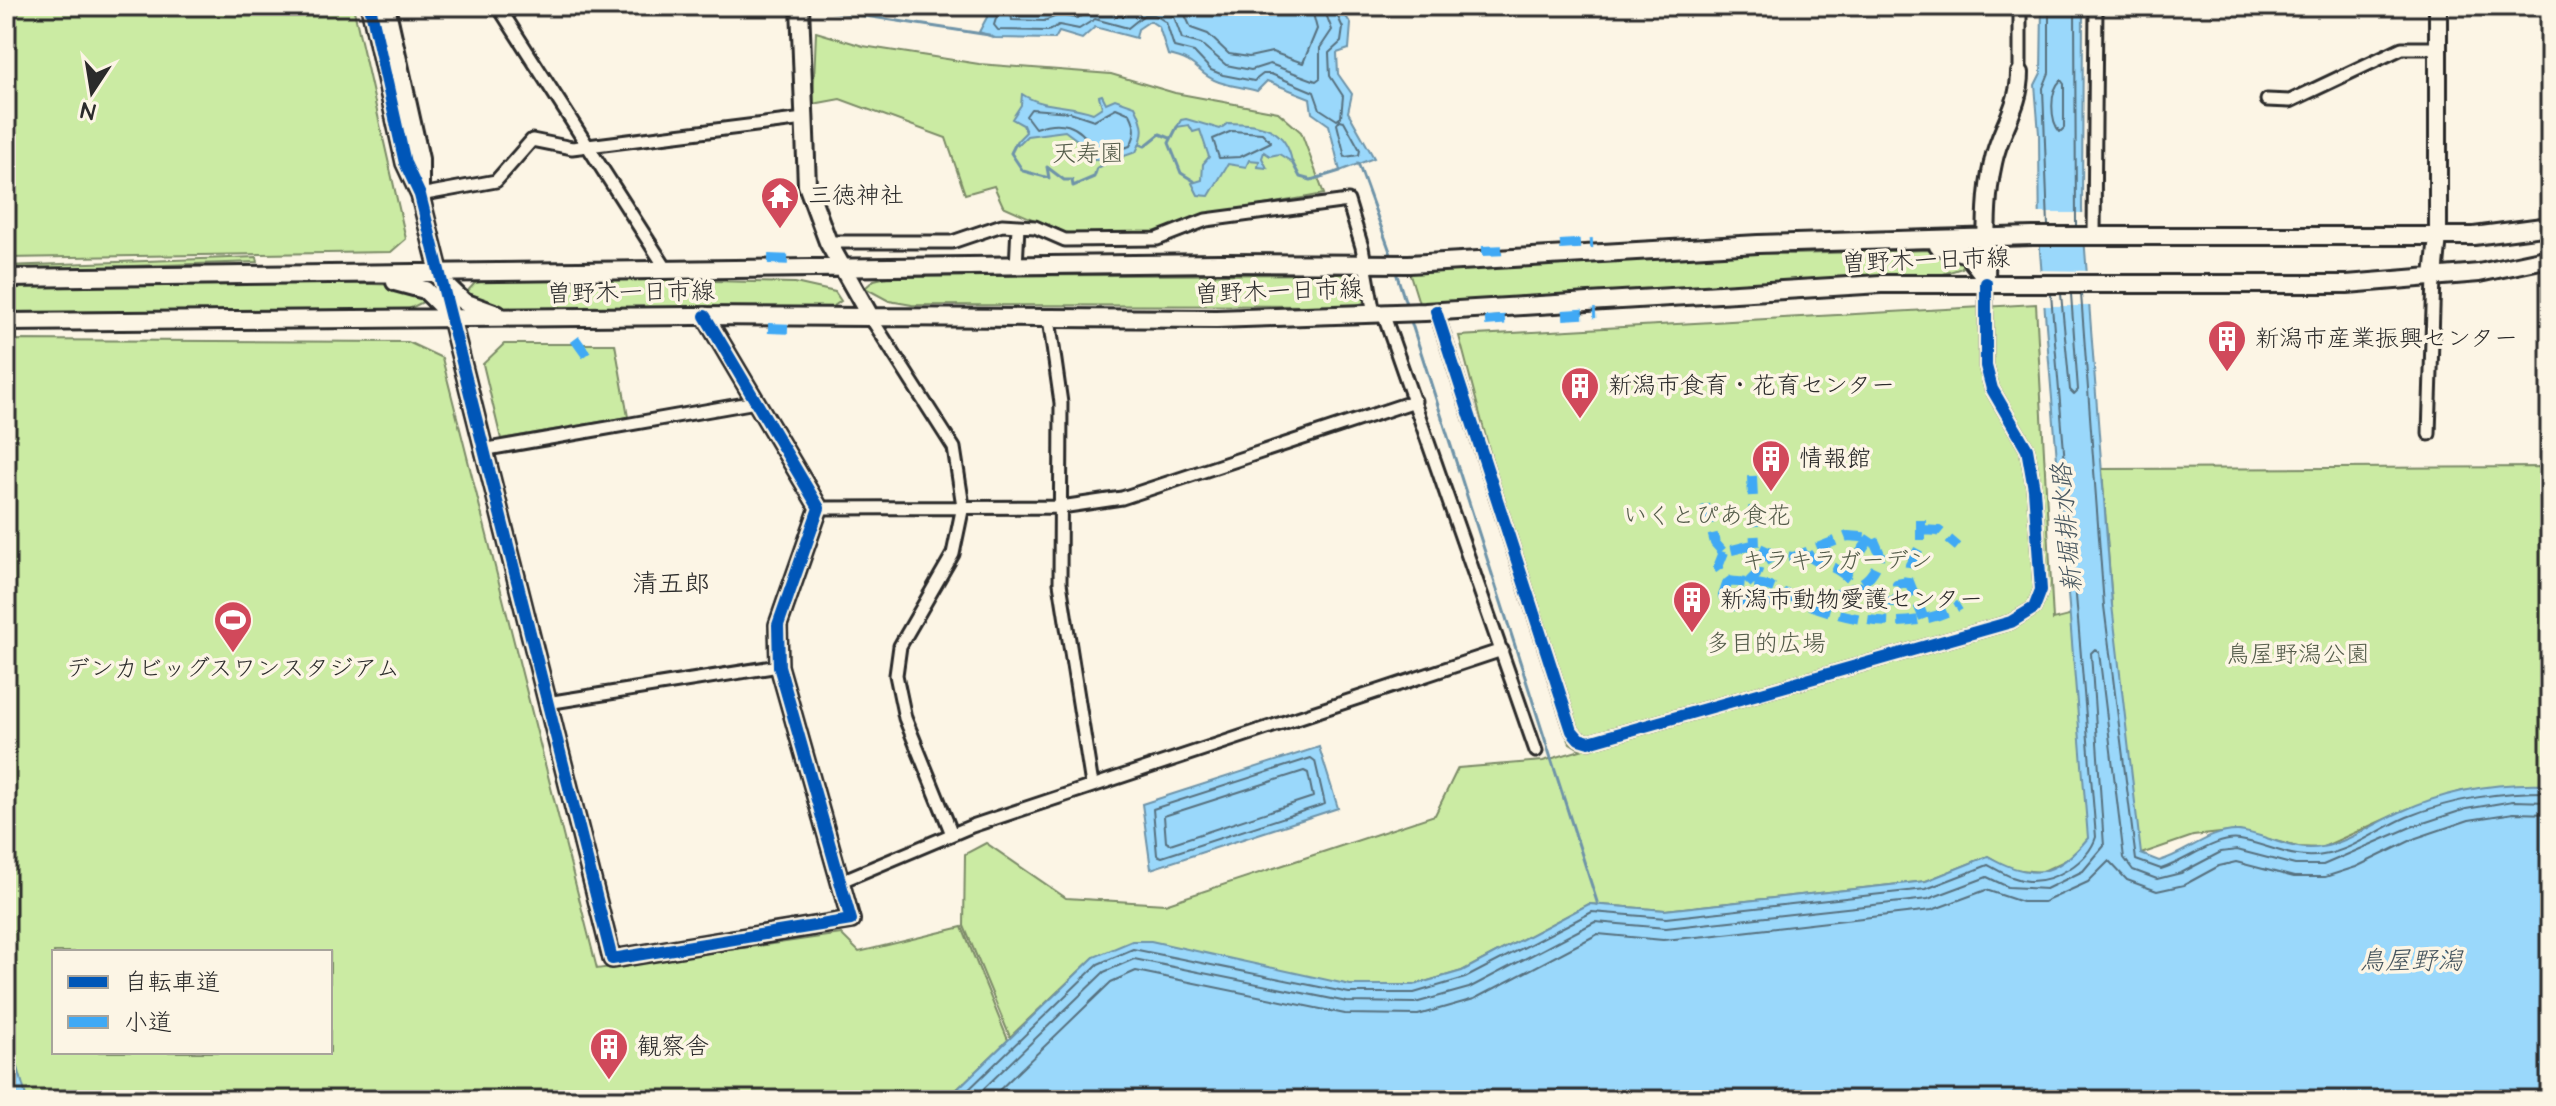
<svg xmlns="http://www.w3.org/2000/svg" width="2556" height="1106" viewBox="0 0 2556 1106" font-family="'Architects Daughter','Klee One',sans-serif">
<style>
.green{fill:#cbeba3;stroke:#7b8b67;stroke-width:2;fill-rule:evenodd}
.water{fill:#9ad8fb;stroke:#6e93a8;stroke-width:2}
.pier{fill:#fcf5e5}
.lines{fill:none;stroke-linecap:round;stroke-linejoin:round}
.shore{stroke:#57707e;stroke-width:2}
.stream{stroke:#6e93a8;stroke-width:3}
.street-casing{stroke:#2b2b2b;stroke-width:17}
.secondary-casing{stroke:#2b2b2b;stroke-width:22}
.street{stroke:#fcf5e5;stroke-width:11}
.secondary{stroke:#fcf5e5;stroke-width:16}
.quiet{stroke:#3fa9f5;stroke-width:10;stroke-dasharray:20 10;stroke-linecap:butt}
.cycleway-casing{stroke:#fcf5e5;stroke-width:17}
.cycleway{stroke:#0057b8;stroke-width:12}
.labels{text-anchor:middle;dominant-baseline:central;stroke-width:7;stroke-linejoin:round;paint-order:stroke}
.park-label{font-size:24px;fill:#535b49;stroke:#fcf5e5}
.poi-label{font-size:24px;fill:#2b2b2b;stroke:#fcf5e5;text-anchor:start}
.street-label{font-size:24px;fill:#2b2b2b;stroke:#fcf5e5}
.water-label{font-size:26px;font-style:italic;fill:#47565f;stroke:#fcf5e5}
.neighbourhood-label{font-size:26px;fill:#2b2b2b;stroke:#fcf5e5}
</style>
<rect width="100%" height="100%" fill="#fcf5e5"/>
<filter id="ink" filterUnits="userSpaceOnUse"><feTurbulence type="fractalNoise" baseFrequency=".0125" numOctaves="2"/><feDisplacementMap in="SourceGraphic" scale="16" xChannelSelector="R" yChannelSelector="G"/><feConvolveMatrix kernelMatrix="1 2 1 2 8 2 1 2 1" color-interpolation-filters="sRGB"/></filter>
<g filter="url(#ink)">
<path class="green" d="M6,6H353L406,239L391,252L6,258Z
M816,32L863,46L979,64L1111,74L1175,93L1278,112L1301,132L1324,194L1198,217L1156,234L1073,237L1003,206L994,186L965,194L946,138L840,99L813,104Z
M1929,250L1962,256V268L1934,277L1419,303L1409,271L1728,252L1795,254Z
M257,257L258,262L6,270V266Z
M1361,274L1366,296L1363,303L1354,306L912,305L889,301L865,288L874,280L891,276Z
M635,279L795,283L835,292L841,301L831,308H494L464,295L475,283L490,280Z
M297,281L397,285L427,300L401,313L6,318V283Z
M2036,304L2053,620L2112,605L2102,469L2550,467V784L2462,791L2405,810L2321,848L2298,847L2239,831L2193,836L2141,854L2073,857L2041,872L2011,869L1988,856L1926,881L1665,910L1589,904L1462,971L1414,985H1350L1298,976L1094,957L1010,1037L964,926L965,854L986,843L1066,898L1165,904L1435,815L1458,768L1543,761L1581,750L1570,743L1563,727L1459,336Z
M6,340L408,342L442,358L597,969L841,934L859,952L962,927L1008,1040L946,1100H6ZM54,952H330V1052H54Z
M504,344H615L628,417L501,439L483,364Z"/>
<path class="water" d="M993,6H1339L1351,24L1349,49L1337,53L1338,74L1352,94L1348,112L1374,158L1340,171L1329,125L1312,113L1310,98L1267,81L1257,91C1244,87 1230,86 1219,82C1195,74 1201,61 1168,55L1159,27L1150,21L1138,29L1136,38L1095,27L1082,39L1059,32L1055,39L995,38L979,32Z
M2042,6H2083L2082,210L2112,605L2141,854L2159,861C2186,854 2209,830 2238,831C2264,833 2291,853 2322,847C2349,842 2375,823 2400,812C2447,790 2499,782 2550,784V1100H946L1094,957L1132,941H1151L1350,985H1414L1462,971L1589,904L1665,910L1926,881L1988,856C2031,881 2056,877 2088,838L2040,252L2039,134L2035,85L2041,73Z
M1022,94C1042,108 1069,104 1093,113L1102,107L1099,96L1102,95L1106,103L1115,99L1135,106C1144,124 1146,133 1136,152L1110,161L1087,158L1081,143L1065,131L1027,136L1018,145L1017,141L1026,132L1023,125L1012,119L1021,105Z
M1186,119L1220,129L1228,123C1260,123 1286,127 1292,162L1279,154L1270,156L1264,152L1262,158L1267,168L1258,167L1259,161L1249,160L1246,167L1228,164L1209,196L1198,195L1192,183L1202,180L1203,164L1209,157L1200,130L1193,132L1189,125L1177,127L1181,120Z
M1319,747L1338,808L1151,869L1142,804Z
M6,1024L27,1100H6Z"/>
<path class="pier" d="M2036,213H2087L2088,242L2036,243Z
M2037,270L2091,271L2093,306H2040Z"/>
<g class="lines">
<path class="shore" d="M1000,6L994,25L998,30L1048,31L1059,25L1079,29L1095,19L1128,28L1144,15L1153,14L1166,22L1174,47L1194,52L1211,70L1223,75L1254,81L1263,74H1271L1314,92L1320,109L1337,120L1341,117L1343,96L1330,76L1329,53L1341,42L1343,28L1333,6
M1010,6L1012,20L1044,21L1059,15L1077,18L1094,9L1124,16L1140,6
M1160,6L1174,17L1182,39L1201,44L1226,65L1251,70L1270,64L1316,81L1320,78V48L1332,30L1323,6
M1181,6L1191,28L1208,34L1229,54L1249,57L1272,52L1303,63L1317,29L1311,6
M2075,6L2076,226
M2061,80L2064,84V128L2060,132C2050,121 2049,91 2061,80Z
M1116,108L1130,114C1136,126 1137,133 1130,146L1109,153L1093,148C1079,123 1060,119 1035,128L1026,116L1031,109L1070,112L1094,120Z
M1340,120L1344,121L1360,150L1359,155L1345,157L1337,124Z
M1232,131L1262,133L1271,142L1240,157L1219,158L1213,139Z
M2048,226L2043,88L2049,73V6
M2061,294L2070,390L2074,394L2078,390L2071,294
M2081,294L2104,606L2136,860L2161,869C2185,862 2216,836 2240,840C2267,844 2294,861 2323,855C2353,850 2379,829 2407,817C2454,798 2500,792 2550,792
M1311,758L1315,761L1325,804L1162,857L1157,855L1153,809Z
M1304,771L1308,773L1313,797L1170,844L1166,842L1164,816Z
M958,1100L1098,964L1133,949L1349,993H1414L1465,978L1592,912L1666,918L1926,889L1988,865C2002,872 2013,880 2029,881C2055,882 2088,862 2096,837L2051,294
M972,1100L1104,972L1134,959L1347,1002L1415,1003L1469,988L1595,922L1666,928L1928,899L1987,877L2008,887L2046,889L2083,871L2104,846L2091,653L2095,649L2099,652L2124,858L2133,870L2157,879L2181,873L2221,852L2237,850L2295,865H2323L2411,827L2466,809L2513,801L2550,802
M989,1100L1111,982L1136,971L1345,1014L1418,1015L1474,999L1598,934L1663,940L1707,936L1932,910L1986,890L2022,902H2044L2088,882L2109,861L2127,880L2157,891L2184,885L2219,866L2236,862L2294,877H2325L2356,867L2416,838L2469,820L2514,813L2550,814"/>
<path class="stream" d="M807,7L989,35
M1177,127L1169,143L1181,173L1194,181
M1017,141L1011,153L1023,171L1049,178L1047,167L1064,180H1072L1073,186L1094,177L1097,168L1110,161
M1140,144L1145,146L1160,134L1170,138
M1292,162L1300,177L1311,180L1340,171
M1358,163L1392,257
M1395,269L1407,307
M1410,318L1598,905"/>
<g class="street-casing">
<path id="street" d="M498,6L667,270
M2020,73V6
M2267,100L2290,101L2402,48H2438
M420,195L496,181L532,140L572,148L804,119
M2094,235L2096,6
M828,242H952L1002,225L1035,227L1065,240L1157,239L1206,220L1348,201L1362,247L1374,314
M1016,267L1018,226
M1436,311L1572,731L1579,739L1589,742L2011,622L2034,608L2041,590L2034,489L2027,449L1992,389L1986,366V283
M1383,313L1536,751
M871,318L954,448L963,506L953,554L900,646L896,675L905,718L952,834
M1049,319L1061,403L1060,583L1092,785
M2429,434L2434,277
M482,450L756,402
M819,508L1061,507L1122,498L1415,401
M547,703L779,666
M839,882L972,826L1502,650"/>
</g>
<g class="secondary-casing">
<path id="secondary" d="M370,6L405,163L420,195L612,959L851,920L779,666L778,625L819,508L705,316
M386,6L420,159V189
M800,6L807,185L828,242L871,318
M1938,246L1967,254L1985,277
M2434,277L2438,236V6
M6,278L1219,263L1409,264L1758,244L2033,236H2474L2550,226
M440,279L464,302L497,314
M395,282L425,290L446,311
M1986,283C1987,243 1984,203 1993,163C1999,131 2020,107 2020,73
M6,322L694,316L1216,319L1425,312L1881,284H2347L2479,273L2550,258"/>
</g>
<use href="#street" class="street"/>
<use href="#secondary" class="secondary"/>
<path class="quiet" d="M1560,245L1593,243
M1482,251L1511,250
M768,259L796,260
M1563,315L1596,313
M1485,321L1514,319
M768,328L796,329
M575,339L590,360
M1752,476L1755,546
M1705,505L1715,543L1723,552L1753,545L1775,555L1794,557L1848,536L1873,538L1880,554C1872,596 1830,588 1817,607
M1921,520V545L1910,565L1908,579L1924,619
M1922,530L1939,531L1958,547
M1724,552L1718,567L1728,581C1743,583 1757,583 1771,587C1783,591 1793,599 1805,603C1854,622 1914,633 1960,605
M1807,553C1815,564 1825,563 1836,569C1854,580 1871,602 1894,602L1898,597L1897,584L1908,582
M1846,577L1850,558L1860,553L1871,537
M1728,581L1723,596L1734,606L1752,599L1781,604L1800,601
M1747,584L1756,575L1760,564L1775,555"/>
<g class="cycleway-casing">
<path id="cycleway" d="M370,6L405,163L420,195L612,959L851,920L779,666L778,625L819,508L705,316
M1436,311L1572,731L1579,739L1589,742L2011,622L2034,608L2041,590L2034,489L2027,449L1992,389L1986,366V283"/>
</g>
<use href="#cycleway" class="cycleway"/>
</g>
</g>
<defs>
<g id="temple-pin" transform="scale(2)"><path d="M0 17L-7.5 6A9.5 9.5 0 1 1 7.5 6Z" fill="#d1495b" stroke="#fcf5e5"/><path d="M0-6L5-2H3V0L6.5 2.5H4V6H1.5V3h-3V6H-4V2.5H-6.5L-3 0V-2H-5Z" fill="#fff"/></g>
<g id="building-pin" transform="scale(2)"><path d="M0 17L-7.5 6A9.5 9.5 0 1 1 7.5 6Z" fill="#d1495b" stroke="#fcf5e5"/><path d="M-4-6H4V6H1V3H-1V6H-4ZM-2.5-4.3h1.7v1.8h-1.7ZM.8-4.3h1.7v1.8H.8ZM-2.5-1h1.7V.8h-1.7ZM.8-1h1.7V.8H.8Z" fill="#fff"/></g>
<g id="stadium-pin" transform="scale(2)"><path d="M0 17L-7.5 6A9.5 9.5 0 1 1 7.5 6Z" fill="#d1495b" stroke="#fcf5e5"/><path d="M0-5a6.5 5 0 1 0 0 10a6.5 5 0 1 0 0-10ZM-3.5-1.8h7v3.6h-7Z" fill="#fff"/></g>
</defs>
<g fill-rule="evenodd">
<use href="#temple-pin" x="780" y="196"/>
<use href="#building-pin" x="2227" y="339"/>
<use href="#building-pin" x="1580" y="386"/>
<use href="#building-pin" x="1771" y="459"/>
<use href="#building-pin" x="1692" y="600"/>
<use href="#stadium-pin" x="233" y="620"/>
<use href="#building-pin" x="609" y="1047"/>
</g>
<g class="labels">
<g class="park-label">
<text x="1088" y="154">天寿園</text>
<text x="1707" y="516">いくとぴあ食花</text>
<text x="1837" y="561">キラキラガーデン</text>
<text x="1766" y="644">多目的広場</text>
<text x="2298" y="655">鳥屋野潟公園</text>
</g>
<g class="poi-label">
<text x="808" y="196">三徳神社</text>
<text x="2255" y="339">新潟市産業振興センター</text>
<text x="1608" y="386">新潟市食育・花育センター</text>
<text x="1799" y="459">情報館</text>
<text x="1720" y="600">新潟市動物愛護センター</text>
<text x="233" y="669" text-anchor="middle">デンカビッグスワンスタジアム</text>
<text x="637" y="1047">観察舎</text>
</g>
<g class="street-label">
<text transform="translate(1926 261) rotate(-2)">曽野木一日市線</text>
<text transform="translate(1279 292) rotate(-2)">曽野木一日市線</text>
<text transform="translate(631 293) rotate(-1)">曽野木一日市線</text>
</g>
<g class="water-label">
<text transform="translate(2067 528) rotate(-95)">新堀排水路</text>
<text x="2411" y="961">鳥屋野潟</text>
</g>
<g class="neighbourhood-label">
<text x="671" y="584">清五郎</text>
</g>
</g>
<rect width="2556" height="1106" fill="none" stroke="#fcf5e5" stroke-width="32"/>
<rect x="16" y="16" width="2524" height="1074" fill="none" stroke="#2b2b2b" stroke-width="3" filter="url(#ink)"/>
<rect x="52" y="950" width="280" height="104" fill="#fcf5e5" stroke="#a8a49b" stroke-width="2"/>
<rect x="68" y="976" width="40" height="12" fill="#0057b8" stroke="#a8a49b" stroke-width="2"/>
<text x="124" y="990" font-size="24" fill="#2b2b2b">自転車道</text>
<rect x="68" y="1016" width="40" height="12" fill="#3fa9f5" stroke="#a8a49b" stroke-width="2"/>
<text x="124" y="1030" font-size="24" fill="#2b2b2b">小道</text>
<g transform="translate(92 92) rotate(192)" stroke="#fcf5e5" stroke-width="6" paint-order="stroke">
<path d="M0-6L14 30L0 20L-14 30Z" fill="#2b2b2b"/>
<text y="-12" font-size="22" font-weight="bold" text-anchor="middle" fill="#2b2b2b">N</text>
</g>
</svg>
